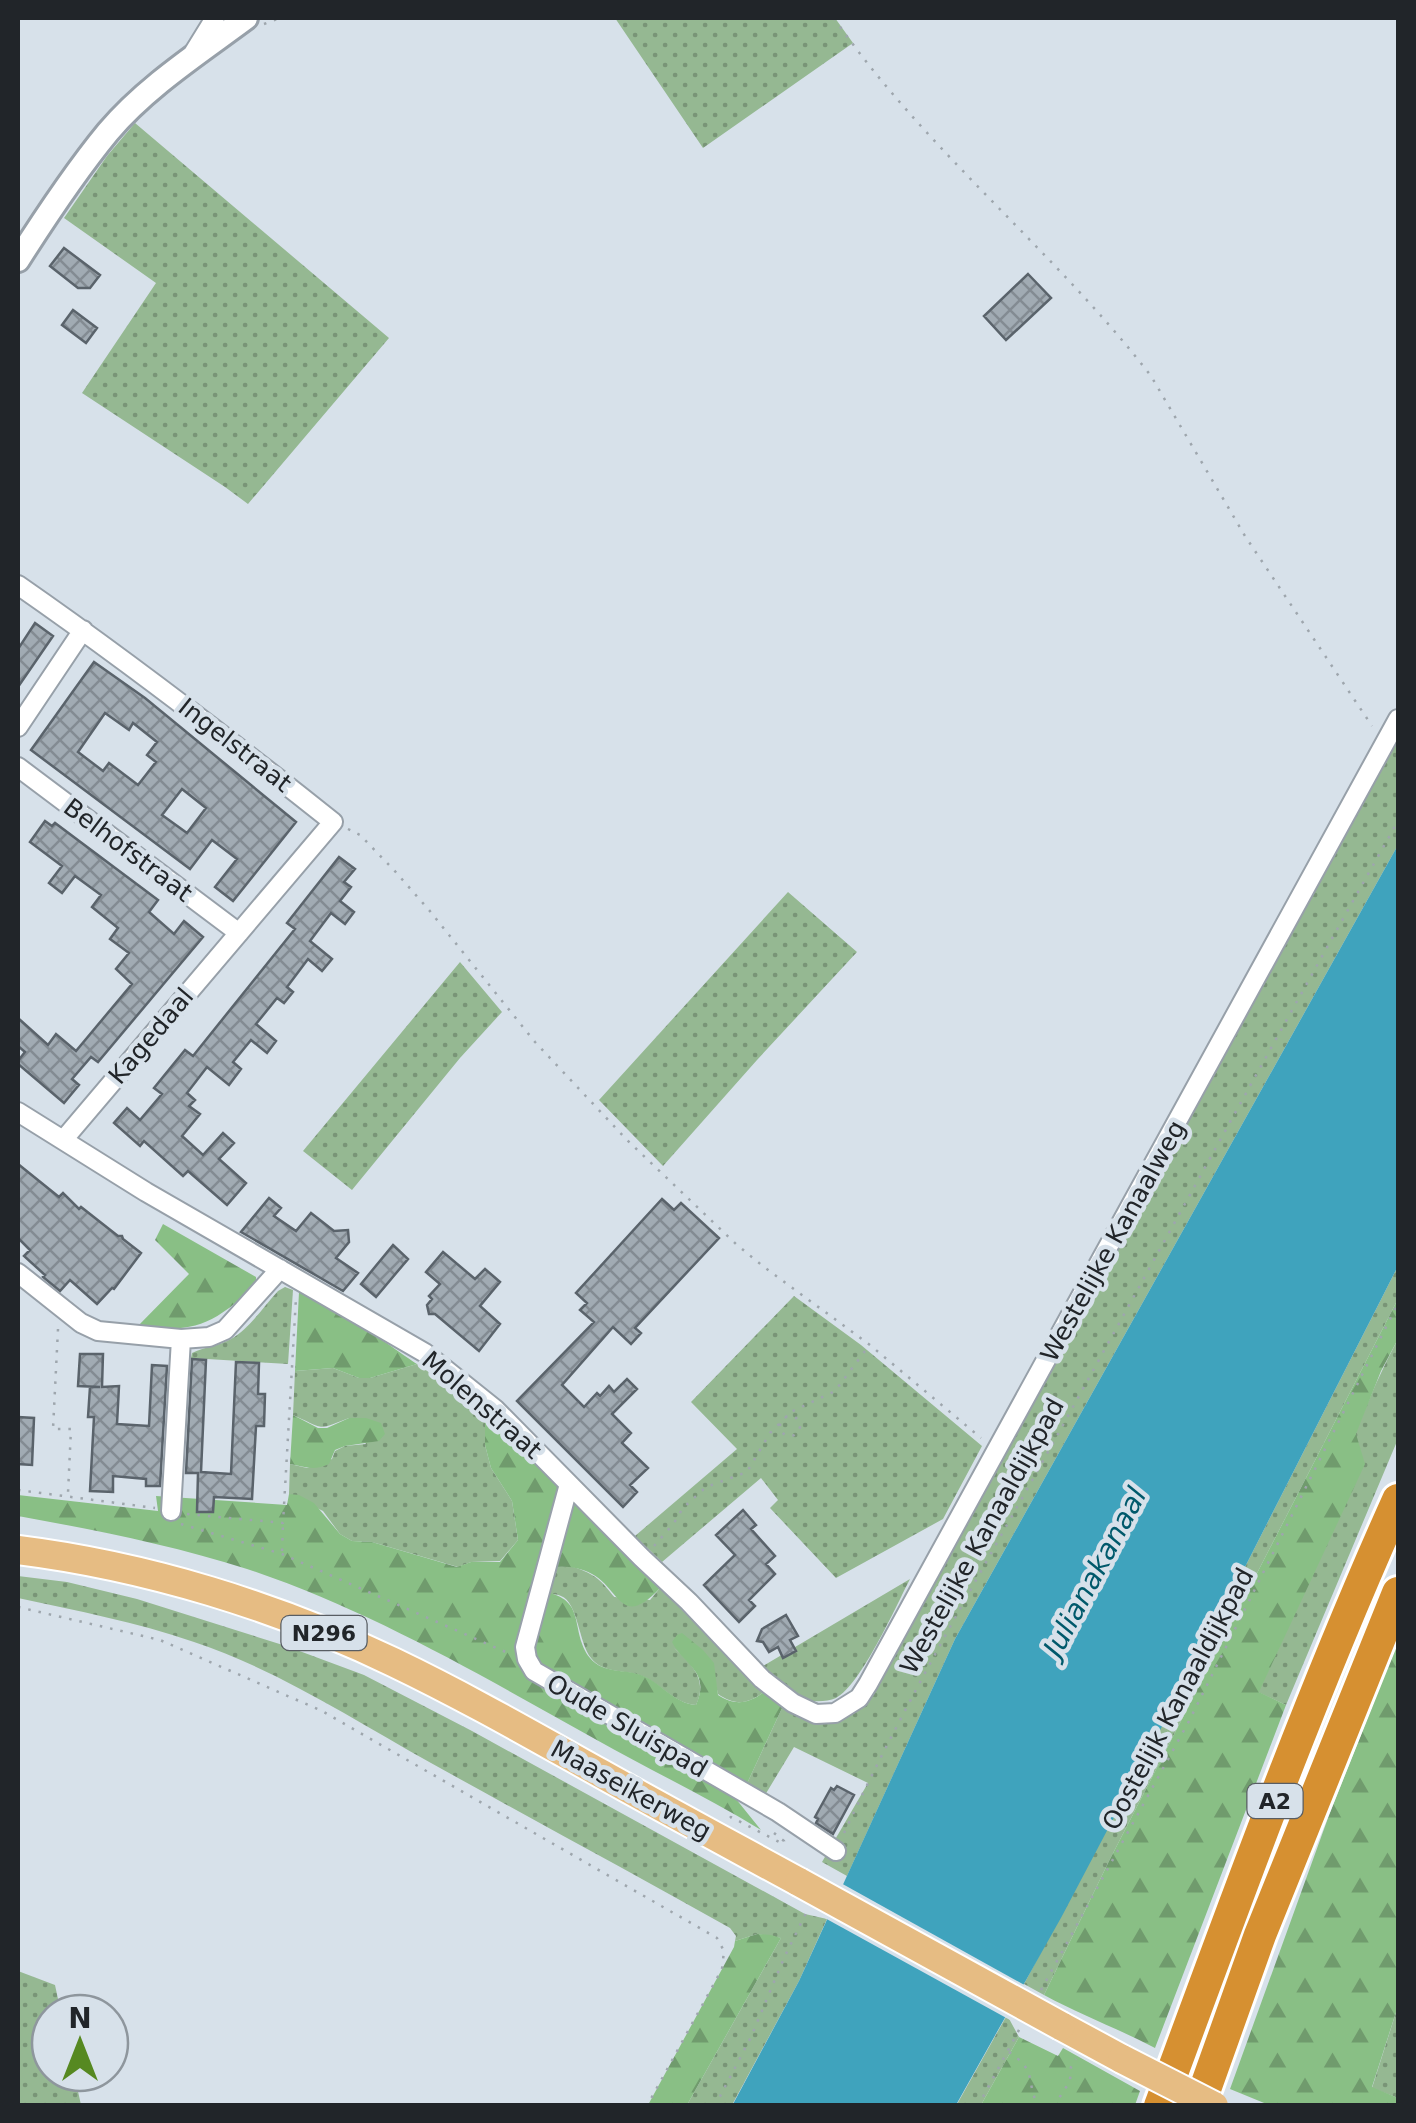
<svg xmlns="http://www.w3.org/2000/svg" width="1416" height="2123" viewBox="0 0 1416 2123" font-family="'DejaVu Sans',sans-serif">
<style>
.grass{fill:url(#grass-dots)}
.forest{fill:url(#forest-firs)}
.water{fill:#3fa3bd}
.pier{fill:#d7e1ea}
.building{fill:url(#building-cross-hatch);stroke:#5a636b;stroke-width:2.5;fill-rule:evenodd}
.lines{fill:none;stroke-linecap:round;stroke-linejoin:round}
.minor-casing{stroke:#97a0a9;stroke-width:22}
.tertiary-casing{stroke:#97a0a9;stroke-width:28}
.primary-casing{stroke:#fff;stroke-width:32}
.motorway-casing{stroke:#fff;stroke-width:38}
.path{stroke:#9ea6ad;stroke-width:2.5;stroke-dasharray:2.5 8;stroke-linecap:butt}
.minor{stroke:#fff;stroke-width:18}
.tertiary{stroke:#fff;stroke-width:22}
.primary{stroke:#e6bc83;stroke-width:28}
.motorway{stroke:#d69031;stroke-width:32}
.primary-bridge-casing{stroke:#fff;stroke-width:32;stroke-linecap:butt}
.primary-bridge{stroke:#e6bc83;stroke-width:28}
.labels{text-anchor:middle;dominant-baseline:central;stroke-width:9;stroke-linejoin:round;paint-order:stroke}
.shield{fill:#d7e1ea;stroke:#585d63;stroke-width:2.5}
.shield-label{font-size:22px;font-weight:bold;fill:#212529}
.street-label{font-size:25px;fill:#212529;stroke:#d7e1ea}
.water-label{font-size:28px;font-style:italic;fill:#00596b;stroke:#d7e1ea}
</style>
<defs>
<pattern id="grass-dots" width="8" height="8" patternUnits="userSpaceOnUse" patternTransform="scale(2.5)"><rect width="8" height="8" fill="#95b892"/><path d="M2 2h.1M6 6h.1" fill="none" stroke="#799577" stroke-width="1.8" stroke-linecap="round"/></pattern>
<pattern id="forest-firs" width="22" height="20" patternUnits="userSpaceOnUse" patternTransform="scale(2.5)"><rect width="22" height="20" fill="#89bf85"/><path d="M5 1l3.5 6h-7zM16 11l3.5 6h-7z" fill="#709b6d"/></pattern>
<pattern id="building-cross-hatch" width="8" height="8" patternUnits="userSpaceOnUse" patternTransform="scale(2.5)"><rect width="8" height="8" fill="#a1abb3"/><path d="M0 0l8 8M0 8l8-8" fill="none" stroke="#838b92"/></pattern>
</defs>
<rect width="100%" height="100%" fill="#d7e1ea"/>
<path class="grass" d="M615,18H835L853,43L703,148Z
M135,123L389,338L248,504L225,487L82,393L156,283L64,218L107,156Z
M1398,732V845L955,1639L847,1876L822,1862L868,1783L794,1747L762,1800L744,1790L783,1706L844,1712Z
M788,892L857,952L757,1060L663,1166L599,1100Z
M460,962L502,1012L460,1058L352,1190L303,1151Z
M1398,1266V1299L1109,1861L1044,1995L1024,1984L1216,1624Z
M285,1287L293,1290L288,1364L191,1358L192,1353C204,1347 219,1346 231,1339C249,1329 264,1306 278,1291Z
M794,1296L861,1345L982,1446L943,1519L836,1578L770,1508L778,1500L761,1478L662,1562L635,1536L737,1449L691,1402Z
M1398,1339V1439L1286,1705L1258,1692C1269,1669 1281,1645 1290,1621C1325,1527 1350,1428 1398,1339Z
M417,1364L485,1411V1445L491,1468L512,1501L518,1540L500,1561L471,1562L458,1567L372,1542L352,1541L340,1534L323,1511L289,1494L290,1464L307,1468L332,1459L335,1451L345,1446L366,1444L349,1418C316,1431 325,1429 293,1415L295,1371L333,1368L359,1378H370Z
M570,1566C593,1573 600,1578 614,1597L650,1600L660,1588L764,1692C748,1704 735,1706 718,1694L715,1681L674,1648C692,1664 708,1680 696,1705C673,1703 662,1684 642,1676C625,1669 603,1674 591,1658C579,1644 578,1602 561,1596C553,1592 539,1595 530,1596L537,1568Z
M18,1576L67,1582L137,1599L286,1646L364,1675L472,1731L805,1914L827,1919L799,1981L732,2105H687L781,1938L757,1934L735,1941L736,1936L730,1928C630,1872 530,1818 431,1763C354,1720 278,1670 194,1642C137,1622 77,1611 18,1598Z
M910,1579C896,1606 861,1685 836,1698C827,1702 815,1702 805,1700C789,1695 775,1677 763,1666Z
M18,1971L55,1985L61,2013H50V2073H74L81,2105H18Z
M1398,2006V2098L1372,2088Z
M1007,2015L1019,2037L981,2105L956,2106Z"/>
<path class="forest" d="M163,1224L256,1277V1285C209,1328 198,1330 135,1329L189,1274L155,1240Z
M299,1292C322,1295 394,1349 417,1364L370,1378H359L333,1368L295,1371Z
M1398,1299V1339L1381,1371L1356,1434L1365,1464L1259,1692L1286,1705L1155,2048C1119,2029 1081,2015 1044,1995L1109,1861Z
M485,1411L660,1588C621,1630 620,1589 592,1574C574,1564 557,1567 538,1568L544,1592C588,1599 569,1631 590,1658C603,1674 625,1669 641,1675C662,1683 673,1703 696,1705C711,1671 684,1666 672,1642L677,1635L682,1633L703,1650L714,1663L718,1695C735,1706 748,1704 764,1692L783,1706L744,1790L715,1773L761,1830C707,1797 650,1770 595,1739C482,1676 370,1610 247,1569C172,1545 95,1530 18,1516V1495L158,1511L156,1496L287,1505L289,1494L299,1495L314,1503L340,1534L352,1541L372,1542L457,1567L471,1562H500L518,1540L512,1501L491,1468L485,1445Z
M293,1415L318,1428H327L349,1418H366L381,1423L385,1434L379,1441L345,1446L335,1450L329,1464C315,1471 304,1467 290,1464Z
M1398,1641V2006L1372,2087L1398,2098V2105H1269L1230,2089L1328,1818Z
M757,1934L771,1935L781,1938L687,2105H648L734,1947L735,1941Z
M1019,2037L1058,2056L1063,2048L1140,2091L1135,2105H981Z"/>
<path class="water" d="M1398,845V1266L1216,1624L1062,1916L956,2105L732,2106L799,1981L955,1639Z"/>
<path class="pier" d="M839,1882L1028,1987L1010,2020L823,1917Z"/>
<path class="building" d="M64,248L100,275L90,288H78L50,266Z
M1028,274L1051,298L1006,340L984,316Z
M73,310L97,328L86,343L62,325Z
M35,623L53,636L18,687V649Z
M94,662L145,698L296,822L233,901L215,887L237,859L212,840L190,869L31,750ZM105,713L129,730L133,723L157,742L147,755L156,762L138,785L109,763L103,771L78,752ZM182,789L206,808L187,833L162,815Z
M45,821L52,826L55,823L158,900L149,912L174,934L184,921L203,937L98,1062L91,1057L72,1079L79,1085L64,1103L18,1064V1061L25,1052L18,1046V1018L48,1045L56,1034L76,1051L132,984L116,969L129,953L110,939L118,928L92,907L101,895L75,876L62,893L49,883L62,866L30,842Z
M339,857L355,869L344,882L351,887L340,901L354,912L345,924L331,913L310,941L332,959L322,971L308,959L287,987L293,992L284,1003L277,998L256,1024L276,1041L267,1053L251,1040L233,1062L241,1069L229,1085L207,1067L187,1093L195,1100L189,1106L200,1114L182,1136L203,1155L223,1133L234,1143L219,1159L246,1183L227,1205L188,1171L183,1176L144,1141L140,1146L114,1123L127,1108L140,1120L162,1094L154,1088L185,1050L193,1056L254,980L295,929L287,923Z
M18,1164L59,1197L63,1193L79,1209L81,1207L118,1236H122L123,1239L141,1253L114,1289L112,1288L97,1304L70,1280L60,1291L43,1277L45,1275L24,1256L30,1250L18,1238Z
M269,1198L281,1208L274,1216L296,1231L311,1213L334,1231L348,1230L349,1242L336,1258L358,1273L343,1291L241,1232Z
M662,1199L674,1210L681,1203L719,1238L635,1328L641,1333L631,1344L613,1327L562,1385L584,1407L597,1393L600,1396L609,1386L614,1392L627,1379L637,1389L612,1414L631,1433L622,1443L648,1468L630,1485L637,1492L623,1507L517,1401L594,1322L580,1310L587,1303L576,1293Z
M393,1245L408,1259L376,1297L361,1284Z
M443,1252L475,1279L485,1269L500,1282L480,1306L500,1324L479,1351L435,1314H429L427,1305L432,1299L429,1296L440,1284L426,1272Z
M80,1354H103L102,1387L119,1386L117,1424L149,1426L152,1365L167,1366L160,1486H146V1479L113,1476V1492L90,1491L94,1417H88L90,1387H100L78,1386Z
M192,1359L206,1360L201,1472L231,1474L236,1362L259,1363L258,1394H265L264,1426H256L252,1499L214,1497L213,1512H197L198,1473H186Z
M18,1417L34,1418L32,1465L18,1464Z
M743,1510L756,1525L751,1529L775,1556L766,1564L775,1574L749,1600L755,1606L739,1622L704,1585L735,1555L716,1535Z
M786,1615L798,1636L790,1640L796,1651L783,1658L778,1647L769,1652L763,1642L757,1641L762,1629Z
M837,1786L854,1795L833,1834L816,1823L818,1819L815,1817L831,1788L834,1790Z"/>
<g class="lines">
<g class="minor-casing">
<path id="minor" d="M194,52L215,18
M18,585C126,660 230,740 333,822L64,1139
M18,727L83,630
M18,767L239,933
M18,1112L146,1192L425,1353L495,1409L642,1558L689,1602L762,1679L793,1703L816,1714L835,1713L859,1698L868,1684L1398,719
M18,1273L81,1323L98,1331L181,1339L209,1337L225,1330L280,1269
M569,1484L525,1647L527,1659L534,1671L778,1812L836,1851
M171,1511L181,1339"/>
</g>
<g class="tertiary-casing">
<path id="tertiary" d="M18,260C46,216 75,172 108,132C146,87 199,53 246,18"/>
</g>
<g class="primary-casing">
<path id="primary" d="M18,1550C146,1566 276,1606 393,1662C464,1696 532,1735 600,1773C666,1810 733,1846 799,1882
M1061,2026L1122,2059"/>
</g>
<g class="motorway-casing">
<path id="motorway" d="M1160,2106C1235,1903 1309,1698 1398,1500
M1199,2106L1260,1935L1398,1593"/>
</g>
<path class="path" d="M834,18C925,150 1054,250 1151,376L1245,536L1372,726
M264,24L280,18
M348,829L360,835L393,869L429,910L535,1042L627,1140L736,1244L764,1267L870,1345L981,1438
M58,1329L53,1429H71L68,1493
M780 1426a10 10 0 1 1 20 0a10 10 0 1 1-20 0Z
M18,1490L155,1508
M187,1514L283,1523L296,1298
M181,1524L282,1554L508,1653
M654,1546L674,1523L683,1508L706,1487L747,1472L770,1433L791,1412L835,1391L868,1347
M282,1551L283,1524
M18,1607L160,1640L322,1711L717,1938L724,1951L722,1969L647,2106
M730,1818L731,1817L783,1844L784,1841L774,1833
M844,1833C909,1694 988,1560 1063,1425C1174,1224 1285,1021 1398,821
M1041,1990L1188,1723L1398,1303
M1009,2052C1038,2072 1025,2079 1038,2106
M715,2106L751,2037L784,1958L806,1913
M978,2106L1020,2028
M1054,2106L1070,2081L1071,2067L1076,2059"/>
<use href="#minor" class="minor"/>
<use href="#tertiary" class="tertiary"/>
<use href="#primary" class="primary"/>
<use href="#motorway" class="motorway"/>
<g class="primary-bridge-casing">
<path id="primary-bridge" d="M799,1882L1061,2026
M1122,2059L1214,2106"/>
</g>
<use href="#primary-bridge" class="primary-bridge"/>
</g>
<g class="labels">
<g class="shield">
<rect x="281.5" y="1616" width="85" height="34" rx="8"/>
<rect x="1247.5" y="1784" width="55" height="34" rx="8"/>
</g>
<g class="shield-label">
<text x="324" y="1633">N296</text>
<text x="1275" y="1801">A2</text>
</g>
<g class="street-label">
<text transform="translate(235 745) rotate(38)">Ingelstraat</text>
<text transform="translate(128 850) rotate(37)">Belhofstraat</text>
<text transform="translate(151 1036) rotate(-50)">Kagedaal</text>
<text transform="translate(1113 1241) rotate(-61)">Westelijke Kanaalweg</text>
<text transform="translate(482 1405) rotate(41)">Molenstraat</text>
<text transform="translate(982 1536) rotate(-61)">Westelijke Kanaaldijkpad</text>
<text transform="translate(1178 1699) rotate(-62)">Oostelijk Kanaaldijkpad</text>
<text transform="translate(627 1726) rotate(30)">Oude Sluispad</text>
<text transform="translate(631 1790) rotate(29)">Maaseikerweg</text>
</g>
<g class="water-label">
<text transform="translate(1095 1572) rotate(-62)">Julianakanaal</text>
</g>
</g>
<rect width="1416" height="2123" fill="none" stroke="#212529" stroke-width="40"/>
<g transform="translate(80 2043)"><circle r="48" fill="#d7e1ea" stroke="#8e969d" stroke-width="2.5"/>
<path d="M0-8L18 38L0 25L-18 38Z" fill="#568921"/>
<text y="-15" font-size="28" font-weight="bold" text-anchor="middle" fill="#212529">N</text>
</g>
</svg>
